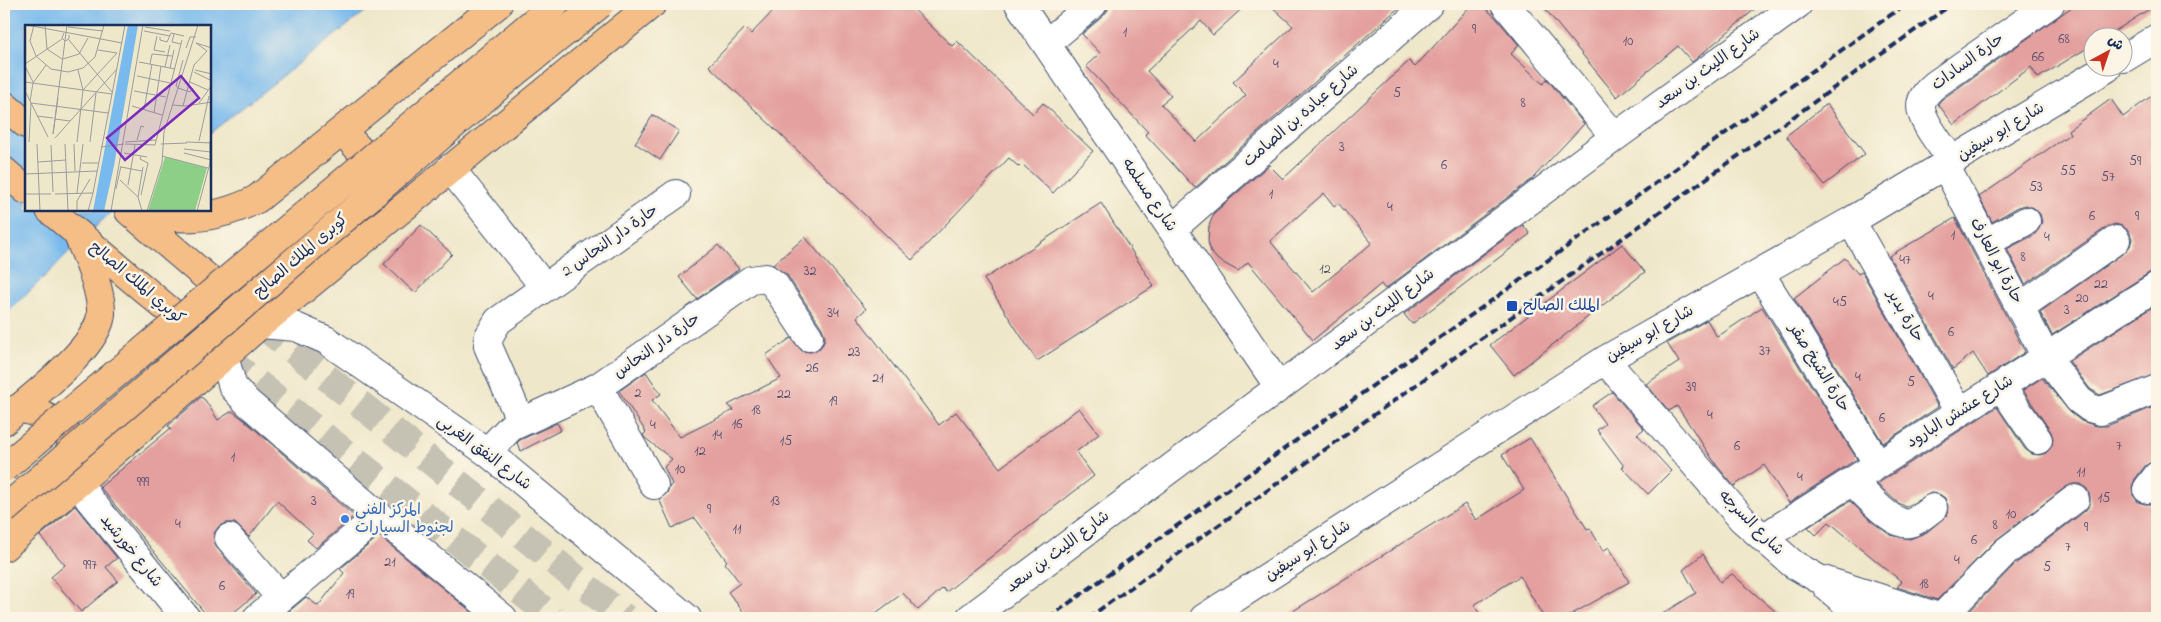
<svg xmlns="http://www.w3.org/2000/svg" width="2161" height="622" viewBox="0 0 2161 622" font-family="'Indie Flower','Playpen Sans Arabic',sans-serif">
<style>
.water{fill:#78baed;stroke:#4a74a6}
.building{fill:#e4a09f;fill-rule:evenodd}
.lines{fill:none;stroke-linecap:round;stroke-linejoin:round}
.highway-tunnel{stroke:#c5c2b4;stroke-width:28;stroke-dasharray:28 14;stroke-linecap:butt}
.minor-casing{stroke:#3b4b6e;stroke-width:30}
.highway-casing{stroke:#3b4b6e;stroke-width:30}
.minor{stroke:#fff;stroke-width:28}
.highway{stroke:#f6be87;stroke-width:28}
.rail{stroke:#1b2f5e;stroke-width:4;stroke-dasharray:8 4;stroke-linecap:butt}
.highway-bridge-casing{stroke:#3b4b6e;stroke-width:30;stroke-linecap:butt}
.highway-bridge{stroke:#f6be87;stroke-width:28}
.transit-dot{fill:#1a4fb4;stroke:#fcf5e5;stroke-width:2}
.shop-dot{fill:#3f7fe0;stroke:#fcf5e5;stroke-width:2}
.labels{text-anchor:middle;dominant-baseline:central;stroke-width:5;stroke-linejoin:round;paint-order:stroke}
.number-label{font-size:14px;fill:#4d4b6e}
.street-label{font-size:16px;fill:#1b2f5e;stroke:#fcf5e5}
.transit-label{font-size:16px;fill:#164399;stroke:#fcf5e5;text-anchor:start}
.shop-label{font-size:16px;fill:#366cbe;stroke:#fcf5e5;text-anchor:start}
.inset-road{fill:none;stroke:#9a9d9e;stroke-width:1}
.view{fill:#7b2cbf;fill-opacity:0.15;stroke:#7b2cbf;stroke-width:2.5}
.inset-edge{fill:none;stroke:#1b2f5e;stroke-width:2.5}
</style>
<rect width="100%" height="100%" fill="#fcf5e5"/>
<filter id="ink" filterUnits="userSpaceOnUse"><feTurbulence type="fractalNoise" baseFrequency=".02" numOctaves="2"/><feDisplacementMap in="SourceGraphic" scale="10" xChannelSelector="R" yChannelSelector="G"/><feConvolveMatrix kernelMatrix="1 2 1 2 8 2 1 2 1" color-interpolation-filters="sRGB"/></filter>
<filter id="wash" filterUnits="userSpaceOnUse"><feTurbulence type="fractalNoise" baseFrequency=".0096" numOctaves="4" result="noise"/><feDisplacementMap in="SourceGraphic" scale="20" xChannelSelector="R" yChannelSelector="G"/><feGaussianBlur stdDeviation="1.12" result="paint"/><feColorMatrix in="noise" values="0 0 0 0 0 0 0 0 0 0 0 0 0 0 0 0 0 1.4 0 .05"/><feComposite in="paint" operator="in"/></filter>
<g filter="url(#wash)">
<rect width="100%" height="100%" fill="#efe7c9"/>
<path class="water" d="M4,4H375L210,133V26H26V210H113L4,316Z"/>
<g id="blocks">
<path class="building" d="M780,4H908L952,46L957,41L1033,114L1043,103L1093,151L1053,193L1022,164L1019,167L1009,158L912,260L709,66L745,28L751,34Z
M1108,4H1247L1213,35L1201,21L1147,71L1171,96L1161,104L1196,142L1246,95L1233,82L1293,26L1269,4H1403L1195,188L1145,134L1148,132L1086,66L1100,53L1082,34L1103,16L1108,10Z
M1472,4H1481L1496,18L1519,45L1511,54L1543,84L1547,79L1584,124L1531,180L1385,289L1381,284L1313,340L1248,262L1238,271L1218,260L1211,252L1208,241L1209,226L1214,213L1269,165L1283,179L1409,61L1415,67ZM1324,193L1334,206L1338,203L1372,243L1313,292L1270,241Z
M1541,4H1761L1692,62L1678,46L1617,97Z
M2076,4H2157L2104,38H2094V44L2038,78L2031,67L1954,125L1938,104L1941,100Z
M2157,92V271L2149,273L2052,335L2040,312L2125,252L2130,246L2132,239L2129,231L2122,226L2115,224L2107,227L2025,284L2007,249L2034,235L2039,229L2042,222L2040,214L2034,208L2026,205L2018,207L1992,222L1979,197L2070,134L2068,130L2111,99L2123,117Z
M1827,104L1865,154L1824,185L1786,136Z
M653,115L679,131L660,160L635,143Z
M1101,203L1154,286L1037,361L984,279Z
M1955,218L2025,352L1988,376L1973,353L1953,369L1889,256Z
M421,225L452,254L415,293L384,264Z
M1523,225L1530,234L1412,324L1404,314Z
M805,237L866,309L857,317L939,425L956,412L1000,468L1079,408L1099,434L1076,452L1094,476L946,592L943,588L918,610L903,593L869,618H748L728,592L740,583L725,563L727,561L695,518L672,528L659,499L667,493L670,486L672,484L664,467L672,459L645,438L643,435L646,432L619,391L646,372L661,394L652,400L680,437L734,410L728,405L781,378L766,355L791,338L802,351L810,352L818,350L823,344L825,337L822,328L787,275L773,265Z
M1622,244L1645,272L1514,375L1490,345Z
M718,245L739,269L697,299L679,277Z
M1845,258L1858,274L1862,272L1938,407L1883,443L1794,298Z
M2157,304V374L2100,395L2090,389L2069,361Z
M1762,307L1857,459L1789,503L1764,465L1734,486L1717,466L1677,406L1669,411L1646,384L1679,362L1667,343L1707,320L1717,337Z
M2042,378L2070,412L2081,421L2097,426H2107L2156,406L2157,461L2151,462L2145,466L2135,479L2132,487L2133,495L2138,502L2145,504H2152L2157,500V618H1963L2015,564L2085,511L2090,505V497L2087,489L2081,484H2073L2066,487L1996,540L1937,600L1897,587L1902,582L1829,522L1816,535L1808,527L1850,501L1870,520L1890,535L1910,539L1927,532L1947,515L1948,506L1945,498L1939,494L1931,493L1906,507L1897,502L1877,484L1997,407L2025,449L2032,454L2040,455L2046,453L2052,446L2053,438L2051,432L2023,390Z
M1612,392L1644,429L1637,434L1671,471L1648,494L1622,467L1624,466L1597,430L1605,424L1592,406Z
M201,397L205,400L218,420L232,411L243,419L354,516L316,548L307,540L313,534L277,501L249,537L235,523H227L219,526L214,533V540L217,548L256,594L227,618H209L100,487L171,428L168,426Z
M557,423L561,430L521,451L517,443L520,440Z
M1530,438L1587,529L1590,528L1603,551L1609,547L1629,582L1565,618H1544L1520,576L1474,605L1482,618H1282L1465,504L1476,520L1524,490L1502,455Z
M75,506L117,558L106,567L118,581L81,612L51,577L65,565L40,536Z
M379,536L479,618H281L306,597L318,606L344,573L340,569Z
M1703,554L1720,582L1732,574L1783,618H1656L1696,593L1683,570Z"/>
</g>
</g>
<g filter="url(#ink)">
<use href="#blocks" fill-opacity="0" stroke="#3b4b6e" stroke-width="1"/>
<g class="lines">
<path class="highway-tunnel" d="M261,324L625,618
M224,357L554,618"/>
<g class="minor-casing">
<path id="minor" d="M1019,4L1279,387
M1505,4L1615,137
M1046,44L1093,4
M2124,58L2157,38
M1952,161C1943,147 1921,122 1921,106C1921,97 1929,90 1936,84L2050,4
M1945,165L2046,357L2079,400L2090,408L2101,411L2157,389
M450,168L545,288
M1851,221L1959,412
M1172,229L1429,4
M1986,243L2026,221
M1760,273L1878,464
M2020,307L2116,240
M261,324L296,327L326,340L487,452L687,618
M224,357L233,387L247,402L379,516L503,618
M1605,360L1742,519L1793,564L1817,578L1942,618
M2001,386L2038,440
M598,387L654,485
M521,422L488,346L489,336L498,321L676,194
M487,452L511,427L598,387L751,280L766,278L774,284L809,337
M79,481L89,499L186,618
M1852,481C1864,492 1894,528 1910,523C1918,521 1926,513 1933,508
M2147,489L2157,476
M229,538L281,598
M1763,538L2157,286
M1827,587L1864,618
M257,618L379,516
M970,618L1615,137L1798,4
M1204,618L1605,360L1851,221L2107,68
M1941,618L2005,552L2075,499"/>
</g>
<g class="highway-casing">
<path id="highway" d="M4,105L26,124
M342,131L385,177
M4,171L26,190
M50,210L221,354
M136,210C178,223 218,219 257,199L498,4
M129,211L260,323
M18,408C52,414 80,434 79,472
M4,421C29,399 99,347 101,314C102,290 86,255 77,233
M4,547L261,324L652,4"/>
</g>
<use href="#minor" class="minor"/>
<use href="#highway" class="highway"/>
<path class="rail" d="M1048,618L1906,4
M1088,618L1952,4"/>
<g class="highway-bridge-casing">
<path id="highway-bridge" d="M4,468L555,4
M4,510L514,73L600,4"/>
</g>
<use href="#highway-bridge" class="highway-bridge"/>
</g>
</g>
<rect class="transit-dot" x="1506" y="300" width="12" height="12" rx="2.5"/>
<circle class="shop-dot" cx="345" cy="519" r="5"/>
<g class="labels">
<g class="number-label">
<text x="1474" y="29">9</text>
<text x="1125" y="32">1</text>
<text x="2064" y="39">68</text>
<text x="1628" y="41">10</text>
<text x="2038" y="57">66</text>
<text x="1276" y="64">4</text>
<text x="1397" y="93">5</text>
<text x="1523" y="103">8</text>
<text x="1342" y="147">3</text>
<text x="2135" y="161">59</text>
<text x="1444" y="165">6</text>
<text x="2068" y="171">55</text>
<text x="2108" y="177">57</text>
<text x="2036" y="187">53</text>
<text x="1271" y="194">1</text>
<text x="1390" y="207">4</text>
<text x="2092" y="216">6</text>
<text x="2137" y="216">9</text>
<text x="1953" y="235">1</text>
<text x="2047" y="237">4</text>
<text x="2023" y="257">8</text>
<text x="1905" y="260">47</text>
<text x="1325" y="269">12</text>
<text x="810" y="271">32</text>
<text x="2101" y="284">22</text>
<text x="1931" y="296">4</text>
<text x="2082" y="298">20</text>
<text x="1840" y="302">45</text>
<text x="2067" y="310">3</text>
<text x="833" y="313">34</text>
<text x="1951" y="332">6</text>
<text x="1765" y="351">37</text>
<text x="854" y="352">23</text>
<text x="812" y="368">26</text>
<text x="1858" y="377">4</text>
<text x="878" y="378">21</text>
<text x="1911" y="382">5</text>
<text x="1691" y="387">39</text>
<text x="638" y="393">2</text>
<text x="784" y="394">22</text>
<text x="833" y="401">19</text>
<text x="756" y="410">18</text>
<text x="1710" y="415">4</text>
<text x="1882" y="418">6</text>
<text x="737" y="424">16</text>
<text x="653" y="425">4</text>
<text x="717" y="435">14</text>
<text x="786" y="441">15</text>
<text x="1737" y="446">6</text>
<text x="2119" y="446">7</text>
<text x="700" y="451">12</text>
<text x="233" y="457">1</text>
<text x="680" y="469">10</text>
<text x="2081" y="472">11</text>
<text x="1800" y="477">4</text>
<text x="143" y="482">999</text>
<text x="2104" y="498">15</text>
<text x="314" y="501">3</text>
<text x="775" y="501">13</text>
<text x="709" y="509">9</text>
<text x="2011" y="514">10</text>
<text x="178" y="524">4</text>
<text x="1995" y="525">8</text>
<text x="2086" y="527">9</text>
<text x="737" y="529">11</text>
<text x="1974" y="540">6</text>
<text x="2068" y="547">7</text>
<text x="1957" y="560">4</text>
<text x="390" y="562">21</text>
<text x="90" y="565">997</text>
<text x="2047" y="567">5</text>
<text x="1924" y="584">18</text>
<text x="222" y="586">6</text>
<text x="350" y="594">19</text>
</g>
<g class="street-label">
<text transform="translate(1968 62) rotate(-36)">حارة السادات</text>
<text transform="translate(1708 69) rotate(-36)">شارع الليث بن سعد</text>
<text transform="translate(1301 116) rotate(-41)">شارع عباده بن الصامت</text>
<text transform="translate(2001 132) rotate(-31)">شارع ابو سيفين</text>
<text transform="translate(1149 195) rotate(56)">شارع مسلمه</text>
<text transform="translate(610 241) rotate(-35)">حارة دار النحاس 2</text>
<text transform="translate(301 256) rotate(-41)">كوبرى الملك الصالح</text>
<text transform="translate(1996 261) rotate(62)">حارة ابو العارف</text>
<text transform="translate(137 283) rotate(40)">كوبري الملك الصالح</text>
<text transform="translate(1383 310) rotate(-37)">شارع الليث بن سعد</text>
<text transform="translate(1905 316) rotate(60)">حارة بدير</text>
<text transform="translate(1650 334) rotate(-30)">شارع ابو سيفين</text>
<text transform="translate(657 346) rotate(-35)">حارة دار النحاس</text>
<text transform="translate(1819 368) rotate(58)">حارة الشيخ صقر</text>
<text transform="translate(1960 412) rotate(-32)">شارع عشش البارود</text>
<text transform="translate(484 453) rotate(37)">شارع النفق الغربى</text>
<text transform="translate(1751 523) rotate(45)">شارع السرجه</text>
<text transform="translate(131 551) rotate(51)">شارع خورشيد</text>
<text transform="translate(1308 551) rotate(-33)">شارع ابو سيفين</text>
<text transform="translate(1058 552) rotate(-37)">شارع الليث بن سعد</text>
</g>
<g class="transit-label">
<text x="1523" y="306">الملك الصالح</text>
</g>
<g class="shop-label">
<text x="355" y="510">المركز الفني<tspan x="355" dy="18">لجنوط السيارات</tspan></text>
</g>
</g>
<g transform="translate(25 25)">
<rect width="186" height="186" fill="#efe7c9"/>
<path d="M140,132L182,143L170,186H123Z" fill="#8dcf86"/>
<path d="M103,0H113L89,141L79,186H68Z" fill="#78baed"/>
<path class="inset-road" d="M2,0L97,18M9,0L5,16L11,31L26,44L43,47L58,43L70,32L79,0M20,0L22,24L37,34M43,2L78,6M120,2L145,6M119,6L145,11M39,8L37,13L40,16L44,14V10M149,9L147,17L156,19M132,11L129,25L140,27M135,12V15L142,17L146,8L159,11M44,15L87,67M171,18L187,23M161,23L165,12H171M73,25L92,28M38,34L54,29L63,13M114,37L150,44M0,39L37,14M125,39L127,29L147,31M0,41L8,57M140,42L145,20M145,43L149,25M53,45L58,65M170,45L187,49M169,47L187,56M112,51L145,58M0,57L87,69L68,168L30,169M165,57L183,65M153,63L151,61L158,35M153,63L165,67L168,63M0,66L23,112M109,66L141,72M87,69L100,0M5,76L8,58L21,40M174,78L187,60M147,80L160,81L187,77M107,81L137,90M158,81L169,40L182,26L171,18M119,85L127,39M129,88L136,41M12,91L28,93M30,94L45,96M28,109L42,0M28,109L33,73M30,113L92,44M112,115L116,101L119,102M174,116L184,71M4,117L6,78L83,88M52,117L58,65L92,28M65,117L71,68M100,117L131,115M161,117L187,118M12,119L15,186M40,119L43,186M49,119L50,146M100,119L130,120L157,15M136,119L162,118M26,120L28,167M76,122L99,119M159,124L186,127M99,128L122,132M159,128L186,135M116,131L115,134L123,138L116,170M137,131L183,143M13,137L41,135M57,138H73M96,142L117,146M0,149L72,146M95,155L113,172L117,186M103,160L110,120M91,164L96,141M52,168L58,119M0,169H26M113,172L118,142M52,186V176L65,154M63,186L68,168M86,186L118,0M122,186L137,138L139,107L173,0M172,186L185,138V116"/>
<path class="view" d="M156,51L174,73L100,135L82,113Z"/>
<rect width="186" height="186" class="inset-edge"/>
</g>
<rect width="2161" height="622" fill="none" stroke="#fcf5e5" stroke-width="20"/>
<g transform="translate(2108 52) rotate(40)"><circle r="24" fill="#fcf5e5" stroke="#a2a6af"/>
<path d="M0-4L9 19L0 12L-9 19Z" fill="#c8321e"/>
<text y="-8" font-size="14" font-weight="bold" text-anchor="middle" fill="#1b2f5e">ش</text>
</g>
</svg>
